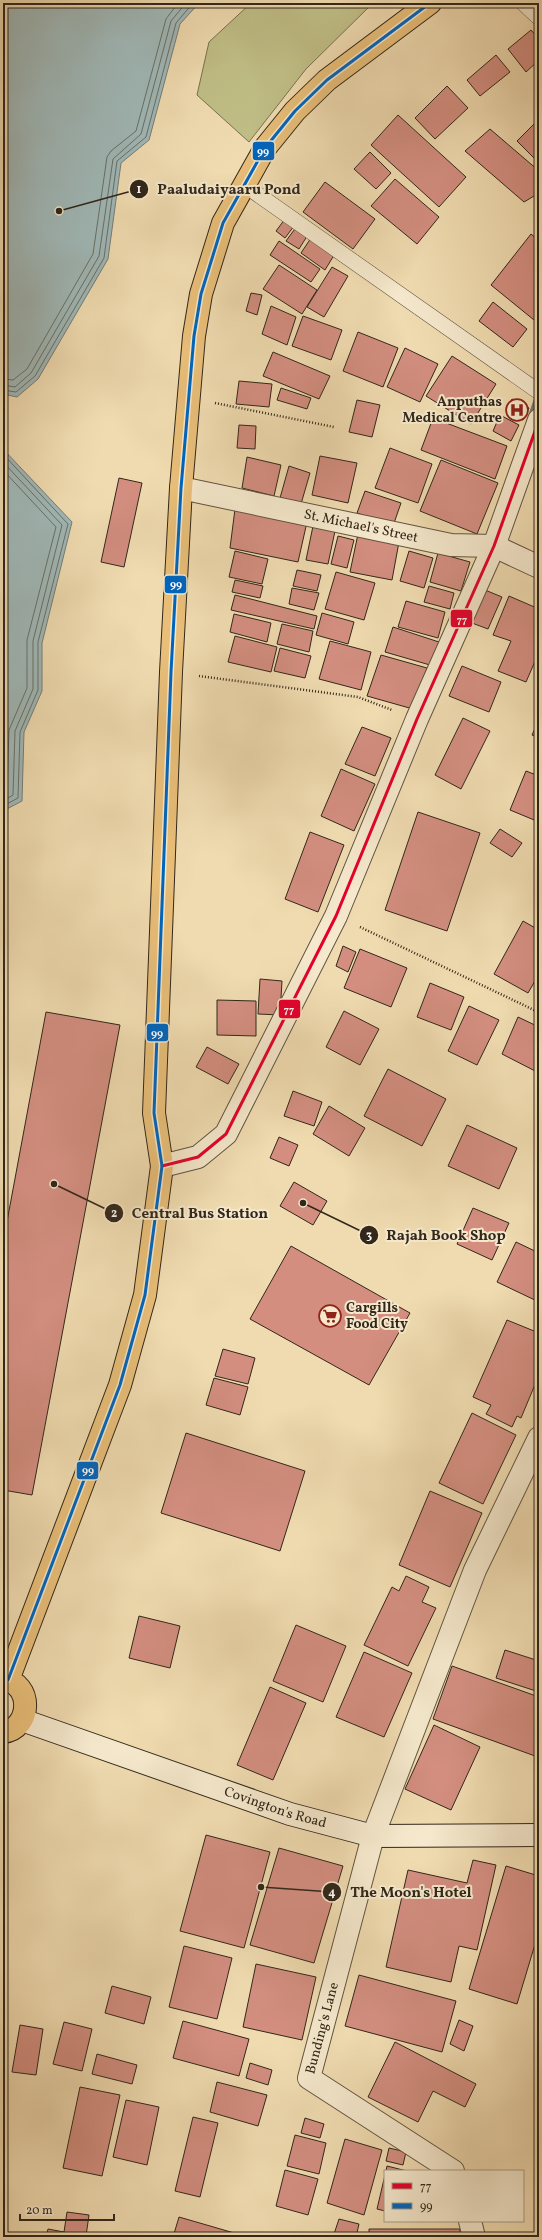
<svg xmlns="http://www.w3.org/2000/svg" width="542" height="2240" viewBox="0 0 542 2240" font-family="Vollkorn,serif">
<style>
.green{fill:#c0be86;stroke:#787250}
.water{fill:#a0b8b7;stroke:#747e78}
.lines{fill:none;stroke-linecap:round;stroke-linejoin:round}
.shore{stroke:#687068;stroke-width:1}
.stream{stroke:#747e78;stroke-width:9}
.building{fill:#d38e80;stroke:#31271a}
.lane-casing{stroke:#615440;stroke-width:16}
.street-casing{stroke:#615440;stroke-width:24}
.secondary-casing{stroke:#31271a;stroke-width:24}
.primary-casing{stroke:#31271a;stroke-width:24}
.path{stroke:#31271a;stroke-width:2.5;stroke-dasharray:1 2;stroke-linecap:butt}
.lane{stroke:#f5e8cc;stroke-width:15}
.street{stroke:#f5e8cc;stroke-width:22}
.secondary{stroke:#f5e8cc;stroke-width:22}
.primary{stroke:#e8be78;stroke-width:22}
.bus-1-casing{stroke:#f5e8cc;stroke-width:6}
.bus-2-casing{stroke:#f5e8cc;stroke-width:6}
.bus-1{stroke:#e4002b;stroke-width:3}
.bus-2{stroke:#0065bd;stroke-width:3}
.labels{text-anchor:middle;dominant-baseline:central;stroke-width:4;stroke-linejoin:round;paint-order:stroke}
.poi-label{font-size:14px;font-weight:bold;fill:#31271a;stroke:#f5e8cc;text-anchor:end}
.street-label{font-size:14px;fill:#31271a;stroke:#f5e8cc}
.leader{fill:none;stroke:#31271a;stroke-width:1.5}
.callout-dot{fill:#31271a;stroke:#f5e8cc;stroke-width:1.5}
.mark-label{font-size:12px;text-anchor:middle;font-weight:bold;fill:#fff}
.callout-label{font-size:15px;text-anchor:middle;font-weight:bold;fill:#31271a;stroke:#f5e8cc;stroke-width:4;stroke-linejoin:round;paint-order:stroke}
.line-badge{stroke:#f5e8cc;stroke-width:1.5}
.badge-label{font-size:11px;text-anchor:middle;font-weight:bold;fill:#fff}
</style>
<rect width="100%" height="100%" fill="#f0dbb0"/>
<filter id="stains"><feTurbulence type="fractalNoise" baseFrequency=".005" numOctaves="4"/><feColorMatrix values="0 0 0 0 .2 0 0 0 0 .09 0 0 0 0 .02 0 0 0 .5 -.17"/></filter>
<radialGradient id="worn" r=".72"><stop offset=".6" stop-color="#630" stop-opacity="0"/><stop offset="1" stop-color="#630" stop-opacity=".3"/></radialGradient>
<path class="green" d="M251,3H373L306,69L249,142L197,95L209,42Z"/>
<path class="water" d="M3,3H199L180,24L149,140L121,163L108,259L38,379L17,397L3,394Z
M3,449L72,522L42,643V691L24,732L22,801L3,811Z"/>
<g class="lines">
<path class="shore" d="M3,379L13,380L27,369L93,254L107,157L111,151L136,131L166,19L178,3
M3,385L15,387L31,373L99,256L113,159L141,134L171,21L186,3
M3,390L16,392L35,376L104,258L117,161L146,137L176,23L193,3
M3,454L68,524L38,642V690L20,732L18,798L3,806
M3,462L62,525L33,641V689L15,731L13,795L3,801
M3,470L56,527L27,640V688L9,730L7,791L3,794"/>
<path class="stream" d="M531,421L539,398"/>
</g>
<path class="building" d="M531,30L539,39V60L526,72L508,49Z
M496,55L510,72L480,96L467,80Z
M447,86L468,108L435,139L415,118Z
M398,115L466,177L439,207L371,145Z
M539,119V153L534,158L517,141Z
M490,129L539,171V193L524,202L465,151Z
M370,152L391,173L376,189L354,169Z
M395,179L439,217L417,244L371,206Z
M325,182L375,219L353,249L303,212Z
M285,219L294,226L285,238L276,231Z
M297,226L309,233L299,249L286,241Z
M531,234L539,241V314L534,320L491,285Z
M313,235L336,252L325,270L301,253Z
M279,241L320,269L311,282L270,255Z
M279,265L317,290L302,314L263,289Z
M332,267L348,276L324,317L307,307Z
M251,293L262,295L257,315L246,311Z
M493,302L527,329L513,347L479,321Z
M271,306L296,317L287,345L262,334Z
M303,316L342,330L331,360L292,346Z
M358,332L398,348L383,387L343,371Z
M405,348L438,364L420,402L387,387Z
M273,352L330,376L319,399L263,376Z
M452,356L496,384L471,424L426,396Z
M239,381L272,384L269,407L236,404Z
M281,388L311,398L307,409L277,400Z
M512,399L529,408L523,420L506,411Z
M357,400L380,405L372,437L349,432Z
M500,415L519,425L511,441L493,431Z
M433,418L507,446L495,479L421,450Z
M239,425L256,426L255,449L237,448Z
M390,448L432,464L418,503L375,488Z
M320,456L357,463L348,503L312,495Z
M247,457L281,465L274,496L242,488Z
M441,460L498,483L477,534L420,511Z
M289,466L310,473L301,504L280,498Z
M119,478L142,483L124,567L101,562Z
M365,491L401,503L393,526L357,513Z
M235,509L307,522L298,562L230,548Z
M313,526L335,531L328,564L306,560Z
M358,534L399,542L392,580L350,572Z
M338,536L354,540L347,568L331,564Z
M235,551L268,559L262,584L229,577Z
M409,551L433,558L424,588L400,581Z
M438,553L470,562L461,591L430,582Z
M297,570L321,575L317,591L293,586Z
M336,572L375,583L364,620L325,609Z
M235,580L263,586L260,598L232,592Z
M429,586L454,593L450,609L424,602Z
M292,588L319,593L314,610L289,604Z
M485,590L502,597L488,629L472,623Z
M235,595L317,616L314,629L231,610Z
M509,596L539,609V652L526,682L498,671L511,641L493,635Z
M406,601L445,612L438,638L398,627Z
M322,613L354,622L348,644L316,635Z
M234,614L271,623L267,642L230,632Z
M282,624L313,631L309,652L277,644Z
M393,627L439,642L430,665L385,652Z
M235,636L277,647L271,672L228,662Z
M330,641L371,652L361,690L319,679Z
M280,648L311,656L305,678L274,671Z
M381,655L427,668L413,709L367,696Z
M462,666L501,682L489,712L449,696Z
M463,718L490,731L461,789L435,775Z
M539,720V738L532,735Z
M362,727L391,738L375,776L345,764Z
M341,769L375,784L354,831L321,816Z
M526,771L539,776V822L510,810Z
M418,812L480,833L447,931L385,910Z
M500,829L522,843L512,857L490,843Z
M310,832L344,845L318,912L285,899Z
M523,921L539,930V974L528,993L494,974Z
M343,946L356,952L348,972L336,966Z
M360,949L407,968L391,1007L344,988Z
M260,979L282,981L280,1015L258,1014Z
M430,983L464,997L451,1030L417,1017Z
M217,1000L256,1001V1036L217,1035Z
M469,1006L499,1020L477,1065L448,1051Z
M344,1011L379,1029L360,1065L326,1047Z
M46,1012L120,1025L32,1495L3,1490V1243Z
M518,1017L539,1027V1073L502,1054Z
M207,1047L239,1064L228,1084L196,1067Z
M388,1069L446,1099L422,1146L364,1116Z
M293,1091L322,1102L314,1126L284,1116Z
M329,1106L365,1128L349,1156L313,1134Z
M467,1125L517,1148L499,1189L448,1166Z
M279,1137L298,1145L289,1166L270,1158Z
M294,1182L327,1201L313,1225L280,1206Z
M473,1208L509,1223L492,1260L457,1244Z
M516,1242L539,1253V1302L497,1282Z
M291,1246L410,1313L369,1385L250,1319Z
M507,1320L539,1333V1375L521,1418L517,1416L512,1427L486,1414L491,1405L473,1397Z
M223,1349L255,1358L248,1384L215,1376Z
M214,1378L248,1387L240,1415L206,1405Z
M472,1413L516,1435L483,1504L439,1483Z
M186,1433L305,1471L280,1551L161,1513Z
M430,1491L482,1513L450,1587L399,1565Z
M406,1576L429,1587L422,1602L436,1608L408,1666L364,1645L392,1587L399,1591Z
M139,1616L180,1626L170,1668L129,1658Z
M296,1625L346,1646L323,1702L273,1681Z
M505,1650L539,1661V1692L496,1678Z
M364,1652L412,1673L384,1737L336,1717Z
M452,1666L539,1697V1744L535,1756L433,1719Z
M270,1687L306,1703L273,1780L237,1765Z
M434,1725L480,1747L451,1810L405,1789Z
M206,1835L270,1852L244,1948L180,1931Z
M279,1848L343,1866L314,1963L250,1945Z
M473,1860L496,1865L477,1950L459,1946L451,1982L386,1967L408,1870L467,1883Z
M506,1866L539,1876V1931L517,2004L469,1989Z
M184,1946L232,1958L217,2019L169,2007Z
M256,1964L316,1977L302,2040L243,2027Z
M359,1975L456,2001L442,2052L345,2026Z
M112,1986L151,1997L144,2024L105,2013Z
M459,2020L473,2026L464,2051L450,2044Z
M183,2021L249,2039L239,2076L173,2058Z
M64,2022L92,2029L82,2071L53,2064Z
M20,2025L43,2029L36,2075L12,2072Z
M395,2042L476,2084L465,2107L433,2091L418,2122L368,2097Z
M97,2054L137,2065L132,2084L92,2074Z
M250,2063L272,2070L268,2085L246,2078Z
M217,2082L267,2095L258,2126L210,2112Z
M80,2087L120,2095L102,2176L63,2168Z
M126,2100L159,2107L147,2165L113,2157Z
M193,2117L218,2123L200,2197L175,2191Z
M305,2118L324,2124L320,2138L301,2133Z
M295,2135L326,2143L319,2174L287,2166Z
M345,2139L382,2150L364,2215L327,2203Z
M389,2148L406,2152L403,2165L386,2161Z
M387,2166L407,2171H386Z
M285,2170L318,2179L308,2215L276,2206Z
M385,2175V2211L377,2209Z
M67,2212L89,2215L86,2236L95,2237H46L48,2229L64,2232Z
M179,2217L248,2237H173Z
M339,2219L359,2224L356,2237L334,2234Z
M369,2229H460V2237H369Z"/>
<g class="lines">
<g class="lane-casing">
<path id="lane" d="M523,3L539,18
M243,184L539,392"/>
</g>
<g class="street-casing">
<g id="street">
<path id="s1" d="M181,488L451,545L494,546L539,567"/>
<path d="M162,1166L198,1157L226,1134L336,916L417,719L494,546L539,420"/>
<path id="s2" d="M453,2171L309,2078L373,1836L475,1570L539,1438"/>
<path d="M470,2221L474,2237"/>
</g>
</g>
<g class="secondary-casing">
<g id="secondary">
<path id="s3" d="M22,1720L290,1814L373,1836L539,1835"/>
</g>
</g>
<g class="primary-casing">
<path id="primary" d="M3,1680C33,1682 32,1729 3,1732
M8,1680L120,1385L145,1295L162,1166L154,1113L171,672L181,488L194,336L201,294L223,223L265,148L295,111L327,80L430,3"/>
</g>
<path class="path" d="M215,403L334,427
M199,676L358,697L392,710
M360,927L534,1010L539,1002"/>
<use href="#lane" class="lane"/>
<use href="#street" class="street"/>
<use href="#secondary" class="secondary"/>
<use href="#primary" class="primary"/>
<g class="bus-1-casing">
<path id="bus-1" d="M162,1166L198,1157L226,1134L336,916L417,719L494,546L539,420"/>
</g>
<g class="bus-2-casing">
<path id="bus-2" d="M8,1680L120,1385L145,1295L162,1166L154,1113L171,672L181,488L194,336L201,294L223,223L265,148L295,111L327,80L430,3"/>
</g>
<use href="#bus-1" class="bus-1"/>
<use href="#bus-2" class="bus-2"/>
</g>
<defs>
<g id="hospital-ring" transform="scale(1.15)"><circle r="9.5" fill="#f5e8cc" stroke="#8f2418" stroke-width="1.5"/><path d="M-5-5h3v3.5h4V-5h3V5h-3V1.5h-4V5h-3Z" fill="#8f2418"/></g>
<g id="supermarket-ring" transform="scale(1.15)"><circle r="9.5" fill="#f5e8cc" stroke="#8f2418" stroke-width="1.5"/><path d="M-6-5.5h2.5l.6 2H6L4.5 2H-2.5L-4.4-4H-6ZM-1.5 3.2a1.3 1.3 0 1 0 .1 0ZM3 3.2a1.3 1.3 0 1 0 .1 0Z" fill="#8f2418"/></g>
</defs>
<g fill-rule="evenodd">
<use href="#hospital-ring" x="517" y="410"/>
<use href="#supermarket-ring" x="330" y="1316"/>
</g>
<g class="labels">
<g class="poi-label">
<text x="502" y="402">Anputhas<tspan x="502" dy="16">Medical Centre</tspan></text>
<text x="346" y="1308" text-anchor="start">Cargills<tspan x="346" dy="16">Food City</tspan></text>
</g>
<g class="street-label">
<text stroke="none"><textPath href="#s1" startOffset="184">St. Michael's Street</textPath></text>
<text stroke="none"><textPath href="#s3" startOffset="268">Covington's Road</textPath></text>
<text stroke="none"><textPath href="#s2" startOffset="223">Bunding's Lane</textPath></text>
</g>
</g>
<path class="leader" d="M59 211L139 189M54 1184L114 1213M303 1203L369 1235M261 1887L332 1892"/>
<g class="callout-dot">
<circle cx="59" cy="211" r="4"/>
<circle cx="54" cy="1184" r="4"/>
<circle cx="303" cy="1203" r="4"/>
<circle cx="261" cy="1887" r="4"/>
<circle cx="139" cy="189" r="10"/>
<circle cx="114" cy="1213" r="10"/>
<circle cx="369" cy="1235" r="10"/>
<circle cx="332" cy="1892" r="10"/>
</g>
<g class="mark-label">
<text x="139" y="193">1</text>
<text x="114" y="1217">2</text>
<text x="369" y="1239">3</text>
<text x="332" y="1896">4</text>
</g>
<g class="callout-label">
<text x="229" y="194">Paaludaiyaaru Pond</text>
<text x="200" y="1218">Central Bus Station</text>
<text x="446" y="1240">Rajah Book Shop</text>
<text x="411" y="1897">The Moon's Hotel</text>
</g>
<g class="line-badge">
<rect x="252" y="141" width="23" height="20" rx="4" fill="#0065bd"/>
<rect x="164" y="575" width="23" height="19" rx="4" fill="#0065bd"/>
<rect x="450" y="609" width="23" height="19" rx="4" fill="#e4002b"/>
<rect x="278" y="999" width="23" height="20" rx="4" fill="#e4002b"/>
<rect x="146" y="1023" width="23" height="19" rx="4" fill="#0065bd"/>
<rect x="76" y="1461" width="23" height="19" rx="4" fill="#0065bd"/>
</g>
<g class="badge-label">
<text x="263" y="155">99</text>
<text x="176" y="588">99</text>
<text x="462" y="623">77</text>
<text x="289" y="1013">77</text>
<text x="157" y="1037">99</text>
<text x="88" y="1474">99</text>
</g>
<rect width="542" height="2240" fill="none" stroke="#f0dbb0" stroke-width="16"/>
<rect x="4" y="4" width="534" height="2232" fill="none" stroke="#31271a" stroke-width="2"/>
<rect x="8" y="8" width="526" height="2224" fill="none" stroke="#31271a"/>
<rect x="384" y="2170" width="140" height="52" fill="#f5e8cc" stroke="#a79b85"/>
<rect x="392" y="2183" width="20" height="6" fill="#e4002b" stroke="#a79b85"/>
<text x="420" y="2190" font-size="12" fill="#31271a">77</text>
<rect x="392" y="2203" width="20" height="6" fill="#0065bd" stroke="#a79b85"/>
<text x="420" y="2210" font-size="12" fill="#31271a">99</text>
<path d="M20 2214v6h94v-6" fill="none" stroke="#31271a" stroke-width="2"/>
<text x="26" y="2214" font-size="12" fill="#31271a" stroke="#f5e8cc" stroke-width="3" paint-order="stroke">20 m</text>
<rect width="100%" height="100%" filter="url(#stains)"/>
<rect width="100%" height="100%" fill="url(#worn)"/>
</svg>
